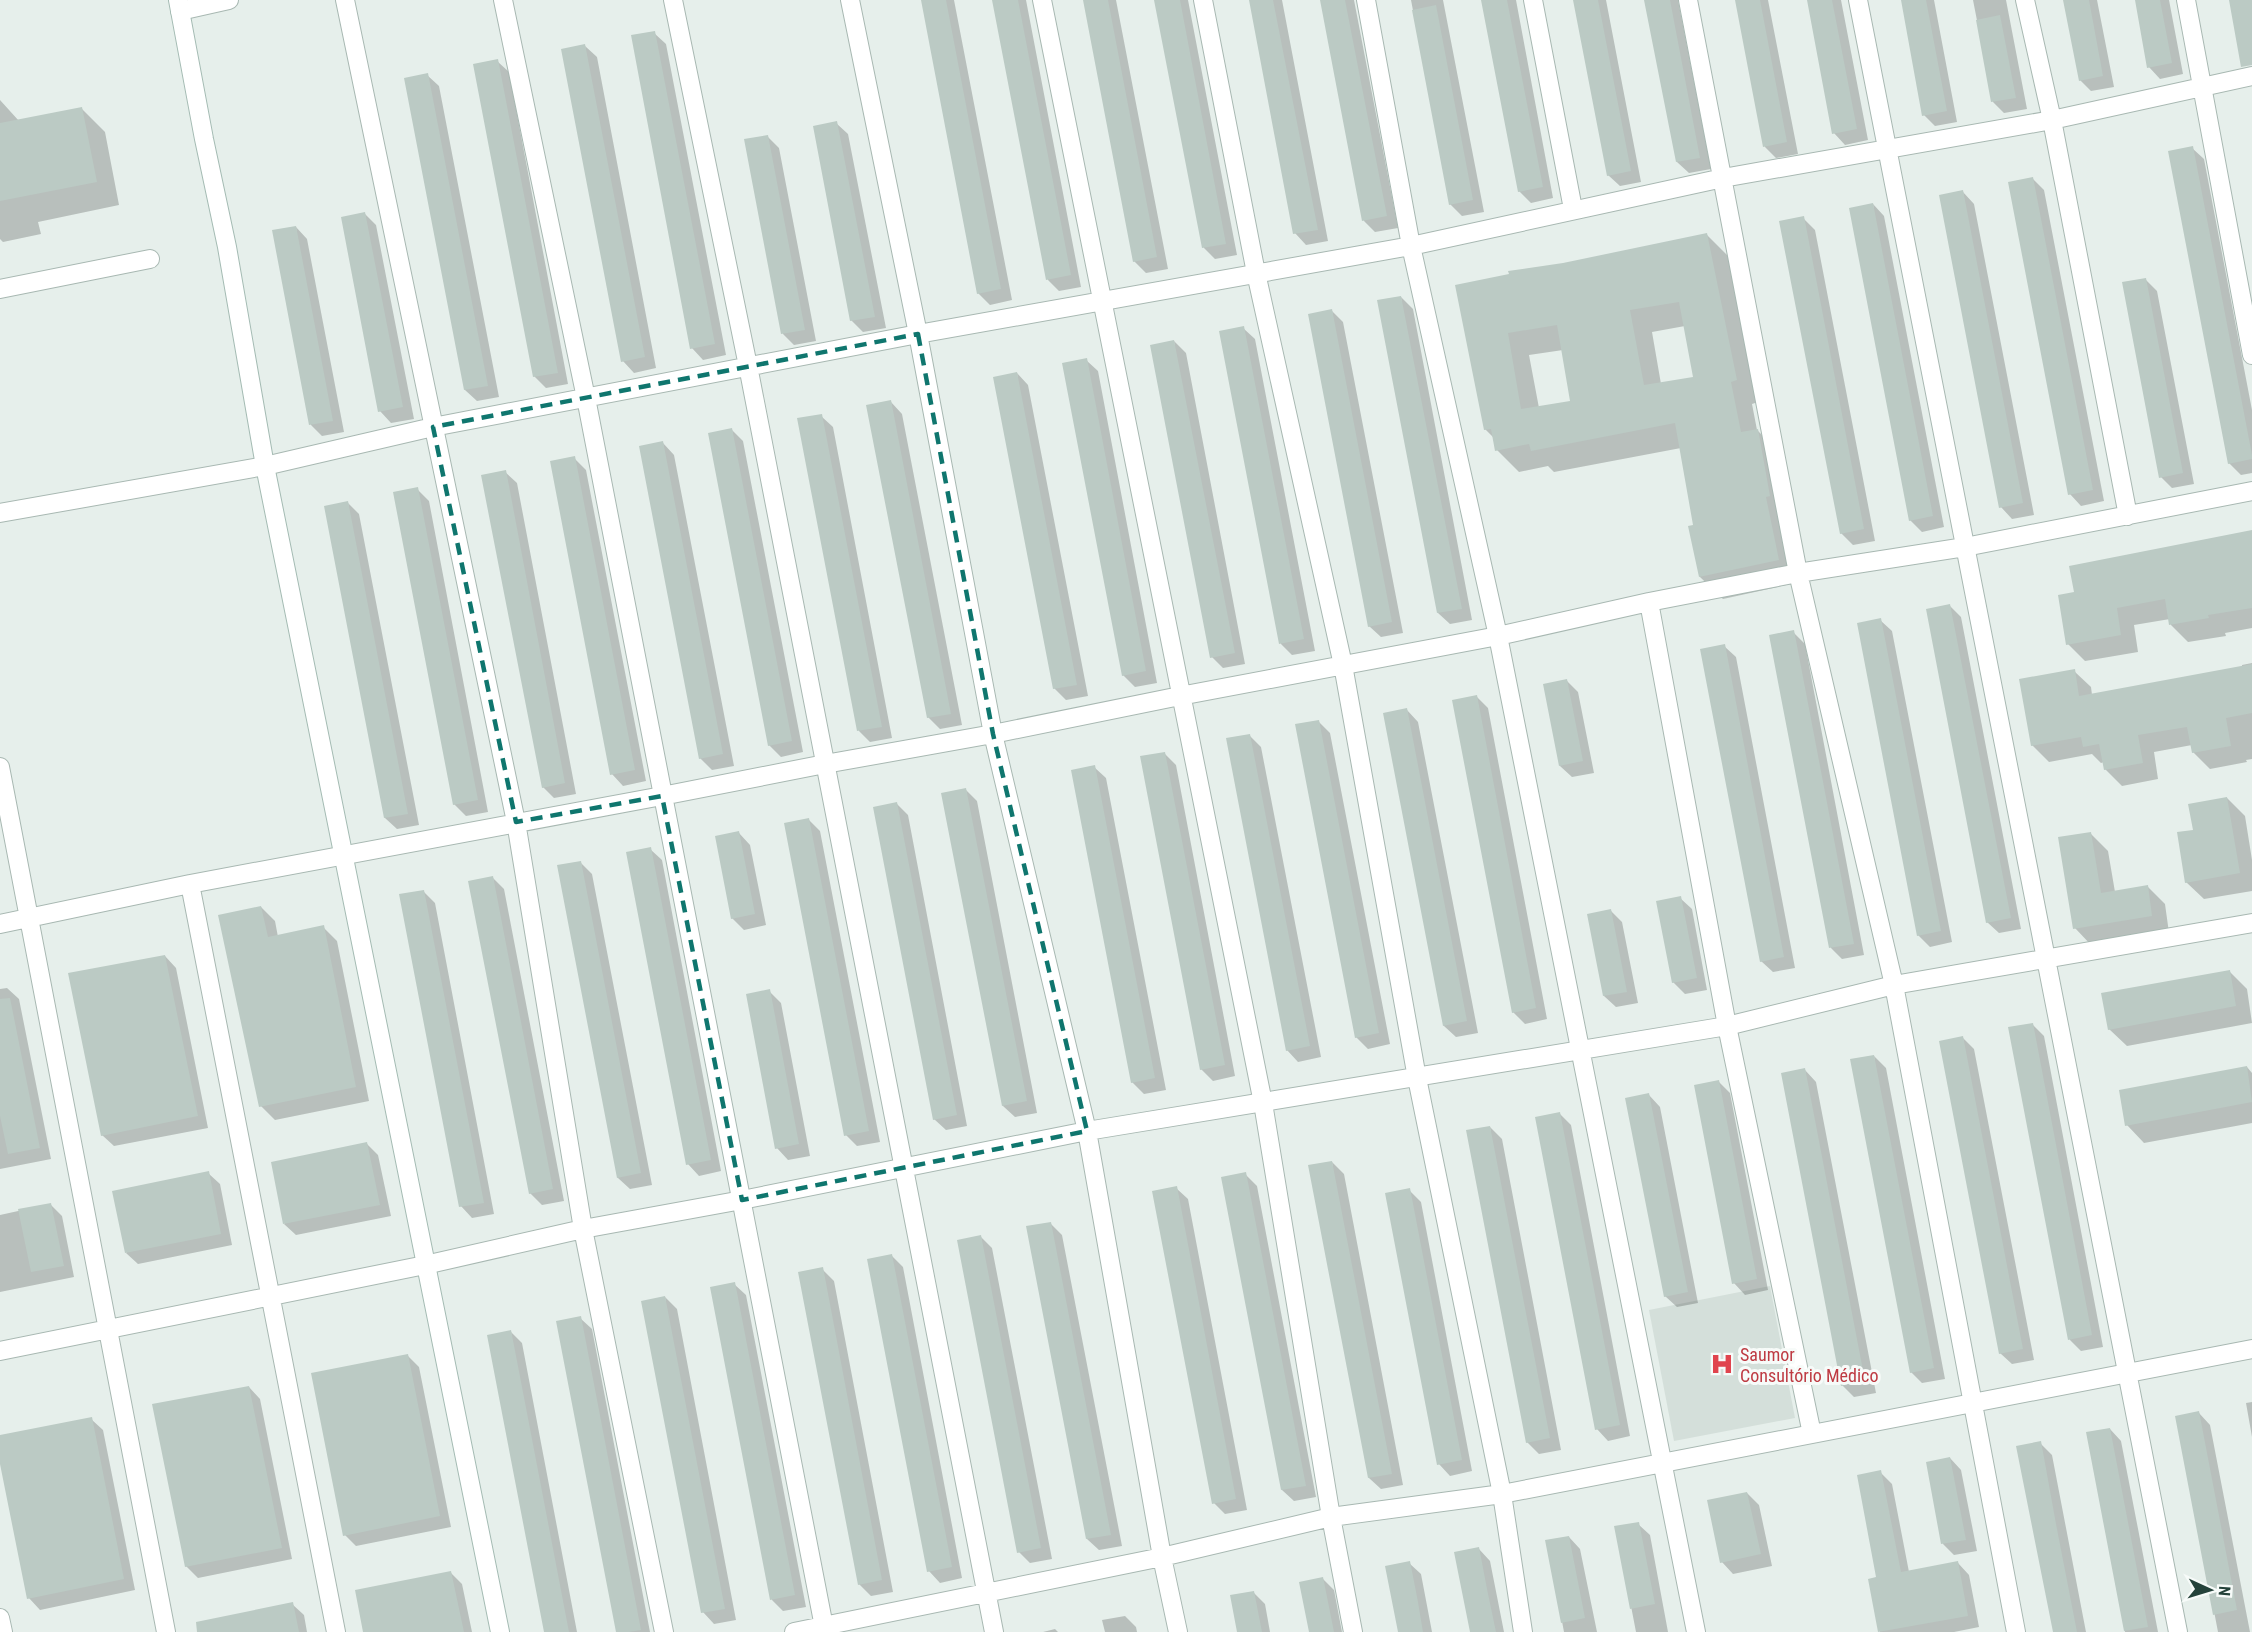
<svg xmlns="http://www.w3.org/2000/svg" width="2252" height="1632" viewBox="0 0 2252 1632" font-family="'Roboto Condensed',sans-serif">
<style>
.built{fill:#d4dfda}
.shadow{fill:#0003;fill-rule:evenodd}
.building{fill:#bbcac4;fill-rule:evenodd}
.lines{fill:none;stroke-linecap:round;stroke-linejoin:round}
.street-casing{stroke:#a8b8b2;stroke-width:20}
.secondary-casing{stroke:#a4bbb3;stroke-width:20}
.street{stroke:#fff;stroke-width:18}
.secondary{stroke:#fff;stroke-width:18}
.marked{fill:none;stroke:#0f766e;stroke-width:4.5;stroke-dasharray:12 8;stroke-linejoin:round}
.labels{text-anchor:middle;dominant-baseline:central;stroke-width:6;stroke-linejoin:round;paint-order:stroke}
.health-label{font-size:18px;fill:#be3a42;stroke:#f7fbf9;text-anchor:start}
</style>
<rect width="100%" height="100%" fill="#e6efeb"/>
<path class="built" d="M1770,1286L1795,1418L1674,1441L1649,1310Z"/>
<path class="shadow" d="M922,0H954L1012,300L990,305L978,293Z
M994,0H1026L1081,287L1059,291L1048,280Z
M1084,0H1116L1168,269L1146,273L1134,261Z
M1156,0H1188L1237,255L1215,259L1204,248Z
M1250,0H1282L1328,241L1306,245L1295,233Z
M1321,0H1354L1398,228L1375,232L1364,221Z
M1411,0H1443L1484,212L1462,216L1450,204Z
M1483,0H1516L1553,198L1531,203L1519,191Z
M1574,0H1606L1641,182L1620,186L1608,175Z
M1646,0H1678L1711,169L1689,173L1677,162Z
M1736,0H1768L1798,154L1776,158L1765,147Z
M1808,0H1841L1868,140L1845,145L1834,133Z
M1902,0H1934L1957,122L1935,126L1924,115Z
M1973,0H2006L2027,109L2004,113L1993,102Z
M2065,0H2097L2114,87L2091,91L2080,80Z
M2136,0H2169L2183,74L2160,79L2149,67Z
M654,33L666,44L726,355L703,360L692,348Z
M585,46L597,57L656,368L634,373L623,361Z
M497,61L509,72L568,384L546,388L534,376Z
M427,75L439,86L499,397L477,401L465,390Z
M0,100L19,121L82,109L105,132L119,205L38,222L41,234L3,242L0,239Z
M836,123L848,134L886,328L863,332L851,320Z
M767,136L779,148L816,341L794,345L783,334Z
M2192,148L2204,159L2252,410V473L2241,475L2229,463Z
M2032,178L2044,190L2104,501L2081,506L2070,494Z
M1963,192L1974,204L2034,515L2012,519L2001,507Z
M1873,204L1884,216L1944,527L1922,532L1910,520Z
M365,214L376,225L414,419L391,423L380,411Z
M1803,218L1815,230L1875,541L1853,545L1841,533Z
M296,227L307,239L344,432L322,436L311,425Z
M1707,235L1729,257L1758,402L1752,404L1757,430L1780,453L1800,582L1723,599L1700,577L1695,526L1681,448L1554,472L1548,466L1519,472L1497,450L1494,438L1485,429L1457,286ZM1685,326L1694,378L1661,384L1652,332ZM1563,350L1572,402L1539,408L1529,355Z
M2145,279L2157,291L2194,484L2172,488L2161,477Z
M1401,297L1413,309L1472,620L1450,624L1438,613Z
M1332,311L1343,322L1403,633L1381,637L1369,626Z
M1243,328L1255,339L1315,651L1292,655L1281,644Z
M1174,341L1186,353L1245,664L1223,668L1212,657Z
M1086,360L1098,371L1157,683L1135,687L1123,675Z
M1017,373L1028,385L1088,696L1066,700L1054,688Z
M891,402L902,414L962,725L940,729L928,717Z
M821,416L833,427L892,738L870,742L859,731Z
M732,430L743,441L803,752L781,757L769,745Z
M663,443L674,455L734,766L712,770L700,758Z
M574,458L586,470L646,781L623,786L612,774Z
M505,472L517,483L576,794L554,798L543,787Z
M417,489L429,501L488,812L466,816L454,804Z
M348,503L359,514L419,825L397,829L385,818Z
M2252,531V628L2225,633L2226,636L2188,642L2171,625L2170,619L2134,625L2138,652L2085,661L2068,644L2076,593Z
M1950,606L1961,617L2021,929L1999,933L1987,922Z
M1880,620L1892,631L1952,942L1930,947L1918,935Z
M1793,632L1805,644L1864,955L1842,959L1831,948Z
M1724,646L1736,657L1795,968L1773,972L1761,961Z
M2252,663V759L2246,760L2247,762L2210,769L2193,752L2192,745L2154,752L2158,779L2122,786L2105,769L2104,762L2101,763L2092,754L2049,762L2032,745L2074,671L2091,687L2092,695L2242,667V665Z
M1567,681L1578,692L1594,773L1572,777L1560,766Z
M1476,696L1488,708L1547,1019L1525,1024L1513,1012Z
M1407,710L1418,722L1478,1033L1456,1037L1444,1026Z
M1319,722L1330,733L1390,1044L1368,1049L1356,1037Z
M1249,735L1261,747L1321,1057L1298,1062L1287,1050Z
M1164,753L1176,765L1235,1076L1213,1081L1201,1069Z
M1094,767L1106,778L1166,1090L1144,1094L1132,1082Z
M966,790L977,801L1037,1113L1015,1117L1003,1106Z
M2227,798L2245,816L2252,860V891L2204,899L2186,882Z
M896,803L908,815L967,1126L946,1130L934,1119Z
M808,819L820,831L880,1142L857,1146L846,1135Z
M739,833L750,845L766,925L744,930L732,918Z
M2090,833L2108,851L2115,892L2147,886L2165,904L2169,933L2092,946L2075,928Z
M650,849L662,860L721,1171L699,1176L688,1164Z
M581,863L592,874L652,1185L630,1189L618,1178Z
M493,878L504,889L564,1201L542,1205L530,1193Z
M423,891L435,903L494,1214L472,1218L461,1206Z
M1680,898L1692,909L1707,990L1685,994L1673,982Z
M261,907L275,921L278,937L323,927L337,941L369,1101L275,1120L261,1106Z
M1611,911L1622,922L1638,1003L1616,1007L1604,996Z
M165,956L176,968L208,1128L114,1146L102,1135Z
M2229,971L2247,989L2252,1023L2127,1046L2109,1029Z
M7,988L19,999L51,1159L0,1169V989Z
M769,991L781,1003L810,1156L788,1160L777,1148Z
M2032,1024L2044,1036L2103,1347L2081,1351L2070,1340Z
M1963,1038L1974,1049L2034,1360L2012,1364L2000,1353Z
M1874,1056L1886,1068L1945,1379L1922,1383L1911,1372Z
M2247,1067L2252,1073V1123L2144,1143L2127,1125Z
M1805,1070L1816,1082L1876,1393L1854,1397L1842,1385Z
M1718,1081L1730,1093L1768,1290L1745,1295L1734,1283Z
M1649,1095L1660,1107L1698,1303L1677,1307L1665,1296Z
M1559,1113L1571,1125L1630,1436L1608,1441L1597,1429Z
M1490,1127L1502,1139L1561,1450L1539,1454L1527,1442Z
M367,1144L378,1155L391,1216L296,1235L284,1224Z
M1332,1162L1344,1174L1403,1485L1381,1489L1369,1478Z
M208,1173L220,1184L232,1245L138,1264L126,1253Z
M1245,1174L1257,1186L1316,1497L1294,1501L1282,1490Z
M1176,1188L1188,1199L1247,1510L1225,1514L1214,1503Z
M1409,1190L1421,1202L1472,1471L1450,1476L1439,1464Z
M50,1204L62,1216L74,1277L0,1292V1215Z
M1050,1223L1062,1235L1122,1546L1099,1550L1087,1539Z
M981,1237L992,1248L1052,1559L1030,1563L1019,1552Z
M891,1255L903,1267L962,1578L940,1583L929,1571Z
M822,1269L834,1281L893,1592L871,1596L859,1584Z
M734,1284L746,1295L806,1607L783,1611L772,1600Z
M665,1297L677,1309L736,1620L714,1624L703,1612Z
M580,1318L592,1329L650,1632H617Z
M511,1332L522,1343L577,1632H546Z
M408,1356L419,1367L451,1527L356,1546L345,1535Z
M249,1387L260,1399L292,1559L198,1578L186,1566Z
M2252,1402V1437L2246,1403Z
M2199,1413L2210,1425L2250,1632H2218L2177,1417Z
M91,1419L103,1430L135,1590L40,1610L29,1598L0,1456V1437Z
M2110,1429L2121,1441L2158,1632H2125L2087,1433Z
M2040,1443L2052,1455L2086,1632H2054Z
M1950,1458L1961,1470L1977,1551L1954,1555L1943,1544Z
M1880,1472L1892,1484L1909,1572L1958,1563L1969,1575L1979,1627L1954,1632H1880L1870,1580L1878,1578Z
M1747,1493L1759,1505L1772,1566L1733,1574L1722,1562Z
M1638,1524L1650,1535L1668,1632H1636L1616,1528Z
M1569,1537L1580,1549L1597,1632H1564L1547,1541Z
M1479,1549L1490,1561L1504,1632H1471Z
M1409,1563L1421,1574L1432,1632H1400Z
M451,1573L462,1584L472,1632H365Z
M1323,1579L1334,1590L1342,1632H1310Z
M1253,1592L1265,1604L1270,1632H1238Z
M292,1604L304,1615L307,1632H200Z
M1125,1616L1136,1627L1137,1632H1105L1102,1620Z
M1055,1629L1058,1632H1043Z"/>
<path class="building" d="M921,0H946L1001,289L977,294Z
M992,0H1018L1071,275L1046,280Z
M1083,0H1108L1157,257L1133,262Z
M1154,0H1180L1226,244L1202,248Z
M1249,0H1273L1318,230L1293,234Z
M1320,0H1345L1387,216L1362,221Z
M1481,0H1507L1543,187L1518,192Z
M1573,0H1598L1631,171L1607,176Z
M1644,0H1670L1700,158L1676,162Z
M1735,0H1760L1787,142L1763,147Z
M1807,0H1832L1857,129L1832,134Z
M1901,0H1926L1947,111L1922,116Z
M2063,0H2089L2103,76L2079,81Z
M2135,0H2160L2172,63L2147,68Z
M2229,0H2252V65L2241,67Z
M1436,5L1473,200L1449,205L1412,10Z
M2000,15L2016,98L1991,102L1976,20Z
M655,31L715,344L690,349L631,35Z
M585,44L645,357L621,362L561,49Z
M498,59L558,373L533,377L473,64Z
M428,73L488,386L464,390L404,78Z
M82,107L97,182L0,201V123Z
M837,121L875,317L850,321L813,126Z
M768,135L805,330L781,334L744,139Z
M2193,146L2252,455V459L2228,464L2168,151Z
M2033,177L2093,490L2068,495L2008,182Z
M1963,190L2023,503L1999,508L1939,195Z
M1873,203L1933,516L1909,521L1849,208Z
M365,212L403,407L378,412L341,217Z
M1804,216L1864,529L1840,534L1779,221Z
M296,226L333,421L309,425L272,230Z
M1707,233L1737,380L1731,382L1741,432L1758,429L1770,496L1766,497L1779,560L1699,577L1688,526L1693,525L1675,423L1531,451L1529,444L1495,451L1491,429L1484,430L1455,285L1509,274L1508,271L1563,263ZM1679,302L1693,377L1644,385L1630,310ZM1557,325L1570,401L1521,409L1508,333Z
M2146,278L2183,473L2159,478L2122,282Z
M1401,296L1462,609L1437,613L1377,300Z
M1332,309L1392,622L1368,627L1308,314Z
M1244,326L1304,639L1279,644L1219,331Z
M1174,340L1235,653L1210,658L1150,345Z
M1087,358L1146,671L1122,676L1062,363Z
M1017,372L1077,685L1053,689L993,377Z
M891,400L951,714L927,718L866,405Z
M822,414L882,727L857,731L797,418Z
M732,428L792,741L768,746L708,433Z
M663,441L723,754L699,759L639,446Z
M575,456L635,770L610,775L550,461Z
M506,470L565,783L542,788L481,475Z
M418,487L478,800L453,805L393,492Z
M348,501L408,814L384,818L324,506Z
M2252,530V608L2208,615L2209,618L2169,625L2165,599L2117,608L2121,635L2066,645L2058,595L2074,592L2069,566Z
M1950,604L2011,918L1986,923L1926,609Z
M1881,618L1941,931L1917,936L1857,623Z
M1794,630L1854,944L1829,948L1769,635Z
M1725,644L1784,957L1760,962L1700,649Z
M2252,664V713L2226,718L2231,746L2192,753L2187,727L2138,735L2143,763L2104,770L2099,744L2083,747L2081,737L2031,746L2019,679L2075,669L2079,696Z
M1567,679L1583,761L1559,766L1543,684Z
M1477,695L1536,1008L1512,1013L1452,700Z
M1407,708L1467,1021L1443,1026L1383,713Z
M1319,720L1379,1033L1355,1038L1295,724Z
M1250,734L1310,1046L1286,1051L1226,738Z
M1165,752L1225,1065L1200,1070L1140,756Z
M1095,765L1155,1078L1131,1083L1071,770Z
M966,788L1027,1101L1002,1106L941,793Z
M2227,797L2240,873L2185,883L2177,832L2193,830L2188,804Z
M897,802L957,1115L933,1120L873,807Z
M809,818L869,1131L844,1136L784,823Z
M739,831L755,914L731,919L715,836Z
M2091,832L2101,893L2148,885L2152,916L2073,929L2058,837Z
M651,847L711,1160L686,1165L626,852Z
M581,861L641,1173L617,1178L557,865Z
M493,876L553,1189L529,1194L468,881Z
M424,890L484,1203L459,1207L399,894Z
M1681,896L1697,978L1672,983L1656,901Z
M261,906L268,937L324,925L356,1087L259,1107L218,915Z
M1611,909L1627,992L1603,996L1587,914Z
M165,955L198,1116L101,1136L68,973Z
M2230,970L2236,1006L2108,1030L2101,993Z
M770,989L799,1144L775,1149L746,994Z
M10,998L40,1148L8,1154L0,1116V999Z
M2033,1023L2092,1335L2068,1340L2008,1027Z
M1963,1036L2023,1349L1999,1354L1939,1041Z
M1874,1055L1934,1368L1910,1373L1850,1059Z
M2247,1066L2252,1102L2125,1126L2119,1090Z
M1805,1068L1865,1381L1841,1386L1781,1073Z
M1719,1080L1757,1279L1732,1284L1694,1085Z
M1649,1093L1688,1292L1664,1297L1625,1098Z
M1560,1112L1620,1425L1595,1430L1535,1117Z
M1490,1126L1550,1438L1526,1443L1466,1130Z
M367,1142L380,1205L283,1224L271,1162Z
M1332,1161L1392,1474L1368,1478L1308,1165Z
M209,1171L221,1234L125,1253L112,1191Z
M1246,1172L1306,1486L1281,1490L1221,1177Z
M1177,1186L1236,1499L1212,1504L1152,1191Z
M1410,1188L1462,1460L1437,1465L1385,1193Z
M51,1203L64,1266L31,1272L18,1209Z
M1051,1222L1111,1535L1086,1539L1026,1226Z
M981,1235L1041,1548L1017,1553L957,1240Z
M892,1254L952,1567L927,1572L867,1259Z
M823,1267L882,1580L858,1585L798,1272Z
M735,1282L795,1595L770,1600L710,1287Z
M665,1296L725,1609L701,1613L641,1301Z
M581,1316L641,1630L629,1632H616L556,1321Z
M511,1330L527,1413L569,1632H544L487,1335Z
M408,1354L440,1516L343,1536L311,1373Z
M249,1386L282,1548L185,1567L152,1404Z
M2199,1411L2237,1610L2213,1615L2175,1416Z
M92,1417L124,1579L27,1599L0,1464V1435Z
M2110,1428L2148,1627L2124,1631L2086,1432Z
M2041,1441L2056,1524L2077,1632H2053L2016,1446Z
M1950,1457L1966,1540L1941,1544L1926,1462Z
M1881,1470L1901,1572L1958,1561L1968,1616L1878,1632L1868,1579L1876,1577L1857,1475Z
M1747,1492L1761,1554L1720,1563L1707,1500Z
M1639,1522L1655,1604L1630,1609L1614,1526Z
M1569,1536L1585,1618L1561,1623L1545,1540Z
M1479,1547L1487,1589L1496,1632H1470L1454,1552Z
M1410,1561L1418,1602L1423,1632H1398L1385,1566Z
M451,1571L464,1632H363L355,1590Z
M1323,1577L1334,1632H1309L1299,1582Z
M1254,1591L1262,1632H1237L1230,1595Z
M293,1602L299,1632H197L196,1622Z"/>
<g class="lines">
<g class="street-casing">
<path id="street" d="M345,0L516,822L583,1229L664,1632
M503,0L586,398L825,1632
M673,0L748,366L994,1632
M850,0L918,334L993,734L1087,1131L1162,1557L1178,1632
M1042,0L1263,1103L1331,1517L1353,1632
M1203,0L1256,273L1343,665L1417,1078L1502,1494L1523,1632
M1366,0L1411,246L1498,636L1696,1632
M1533,0L1573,209
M1688,0L1798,573L1894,985L2016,1632
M1858,0L2178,1632
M2025,0L2052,120L2128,516
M2186,0L2252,355
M180,11L229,0
M0,289L150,259
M0,513L265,466L433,427L918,334L1411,246L1723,178L2052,120L2252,76
M1649,602L1727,1026L1812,1434
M0,767L166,1632
M190,884L336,1632
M0,924L190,884L662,796L825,764L993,734L1180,696L1498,636L1649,602L1798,573L1965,547L2252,491
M0,1351L425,1265L583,1229L742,1200L1087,1131L1727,1026L1894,985L2252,923
M0,1618L3,1632
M794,1632L1162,1557L1331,1517L1502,1494L2252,1349"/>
</g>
<g class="secondary-casing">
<path id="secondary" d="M178,0L204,139L227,247L265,466L500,1632"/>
</g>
<use href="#street" class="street"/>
<use href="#secondary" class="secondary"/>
</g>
<path class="marked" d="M918,334L993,734L1087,1131L742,1200L662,796L516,822L433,427Z"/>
<defs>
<g id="hospital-bare" transform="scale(1.8)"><path d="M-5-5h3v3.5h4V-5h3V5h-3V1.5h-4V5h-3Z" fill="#e0444e" stroke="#f7fbf9" stroke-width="2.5" paint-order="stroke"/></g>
</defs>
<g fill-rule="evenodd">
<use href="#hospital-bare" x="1722" y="1364"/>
</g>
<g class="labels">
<g class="health-label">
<text x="1740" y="1354">Saumor<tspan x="1740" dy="21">Consultório Médico</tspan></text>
</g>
</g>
<g transform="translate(2210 1590) rotate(94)" stroke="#f7fbf9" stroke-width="4.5" paint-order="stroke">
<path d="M0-4.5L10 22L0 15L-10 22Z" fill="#24423a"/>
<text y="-9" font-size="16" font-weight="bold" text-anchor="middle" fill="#24423a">N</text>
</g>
</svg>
